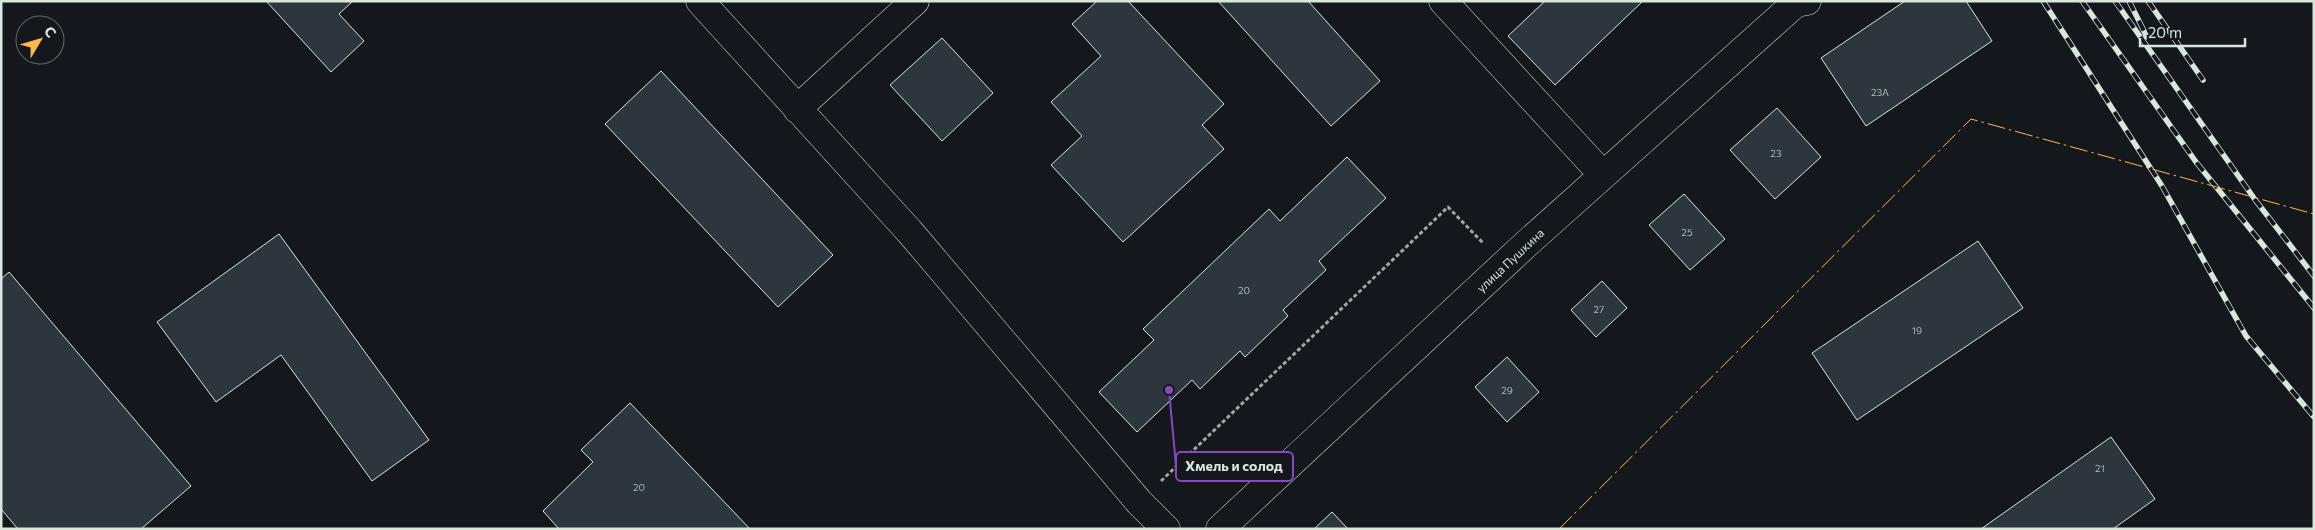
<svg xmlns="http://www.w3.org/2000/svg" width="2315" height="530" viewBox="0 0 2315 530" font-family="Commissioner,sans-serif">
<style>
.building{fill:#2c363c;stroke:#d8e6dc}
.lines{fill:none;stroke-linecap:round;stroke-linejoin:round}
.minor-casing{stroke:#d8e6dc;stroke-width:29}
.path{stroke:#9da8a2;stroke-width:3;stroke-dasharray:4 2.5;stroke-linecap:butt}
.minor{stroke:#14181c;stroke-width:28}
.rail-casing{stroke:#d8e6dc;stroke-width:5.5}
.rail{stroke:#14181c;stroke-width:4;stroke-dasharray:11;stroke-linecap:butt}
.power{stroke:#ffb74d;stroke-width:1;stroke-dasharray:18 4 2.5 4;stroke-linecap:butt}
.labels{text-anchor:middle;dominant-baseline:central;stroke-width:4;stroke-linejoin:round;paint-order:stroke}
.number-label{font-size:10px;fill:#adbab4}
.street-label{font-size:12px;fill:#d8e6dc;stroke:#14181c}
.leader{fill:none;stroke:#8948c3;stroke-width:2}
.callout-dot{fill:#8948c3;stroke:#14181c;stroke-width:2}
.callout{fill:#14181c;stroke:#8948c3;stroke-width:2}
.callout-label{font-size:14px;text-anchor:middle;font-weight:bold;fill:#d8e6dc}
</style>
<rect width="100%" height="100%" fill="#14181c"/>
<path class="building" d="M266,1H353L339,14L364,41L331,72Z
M1097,1H1128L1224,104L1202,125L1224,149L1123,242L1051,165L1082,136L1051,102L1101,56L1072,24Z
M1218,1H1308L1380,81L1331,126Z
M1545,1H1643L1555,85L1508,36Z
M1905,1H1966L1992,41L1866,126L1821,58Z
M942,38L993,93L942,141L890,85Z
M661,71L833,255L778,307L605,124Z
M1777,108L1821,157L1775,199L1730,150Z
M1347,157L1386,198L1319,261L1326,270L1283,310L1288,316L1245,357L1240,351L1200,389L1192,380L1137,432L1099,392L1154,340L1143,329L1269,209L1280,221Z
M1684,194L1725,239L1690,270L1649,225Z
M279,234L429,440L372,481L281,355L216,402L157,322Z
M1978,241L2023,308L1857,420L1812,353Z
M9,272L191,486L141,529H18L1,509V279Z
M1602,281L1627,308L1596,337L1571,310Z
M1507,357L1539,392L1507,422L1475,387Z
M630,403L750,529H559L543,511L593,462L581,450Z
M2111,437L2155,499L2113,529H1981Z
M1332,512L1348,529H1314Z"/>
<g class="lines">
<g class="minor-casing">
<path id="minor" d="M700,1L910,232L1139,502L1166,529
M1443,1L1603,175
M797,109L915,1
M1220,529L1525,245L1796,3L1807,1"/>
</g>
<path class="path" d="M1161,481L1448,207L1483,243"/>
<use href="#minor" class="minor"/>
<g class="rail-casing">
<path id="rail" d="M2043,1L2162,186L2246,336L2314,417
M2082,1L2196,162L2314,308
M2115,1L2256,201L2314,276
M2129,1L2147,37
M2148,1L2203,80"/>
</g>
<use href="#rail" class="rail"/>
<path class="power" d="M1559,529L1971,119L2314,214"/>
</g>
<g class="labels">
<g class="number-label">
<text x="1880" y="92">23А</text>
<text x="1776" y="153">23</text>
<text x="1687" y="232">25</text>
<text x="1244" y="290">20</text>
<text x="1599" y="309">27</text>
<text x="1917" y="330">19</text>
<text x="1507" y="390">29</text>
<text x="2100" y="468">21</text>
<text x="639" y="487">20</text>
</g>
<g class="street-label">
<text transform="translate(1510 260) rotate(-43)">улица Пушкина</text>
</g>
</g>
<path class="leader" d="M1169 390L1176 466"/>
<circle class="callout-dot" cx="1169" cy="390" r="5"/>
<rect class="callout" x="1176" y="452" width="117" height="29" rx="5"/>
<g class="callout-label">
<text x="1234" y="471">Хмель и солод</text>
</g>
<rect width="2315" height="530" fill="none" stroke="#d8e6dc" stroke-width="5"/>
<g transform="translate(40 40) rotate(52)"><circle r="24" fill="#14181c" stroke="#626a69"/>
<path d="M0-4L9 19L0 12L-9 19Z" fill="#ffb74d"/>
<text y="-8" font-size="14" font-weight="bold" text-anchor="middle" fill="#d8e6dc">С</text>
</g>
<path d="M2140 38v8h105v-8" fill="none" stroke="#d8e6dc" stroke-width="2.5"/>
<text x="2148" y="38" font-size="15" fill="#d8e6dc" stroke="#14181c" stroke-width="4" paint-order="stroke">20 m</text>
</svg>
